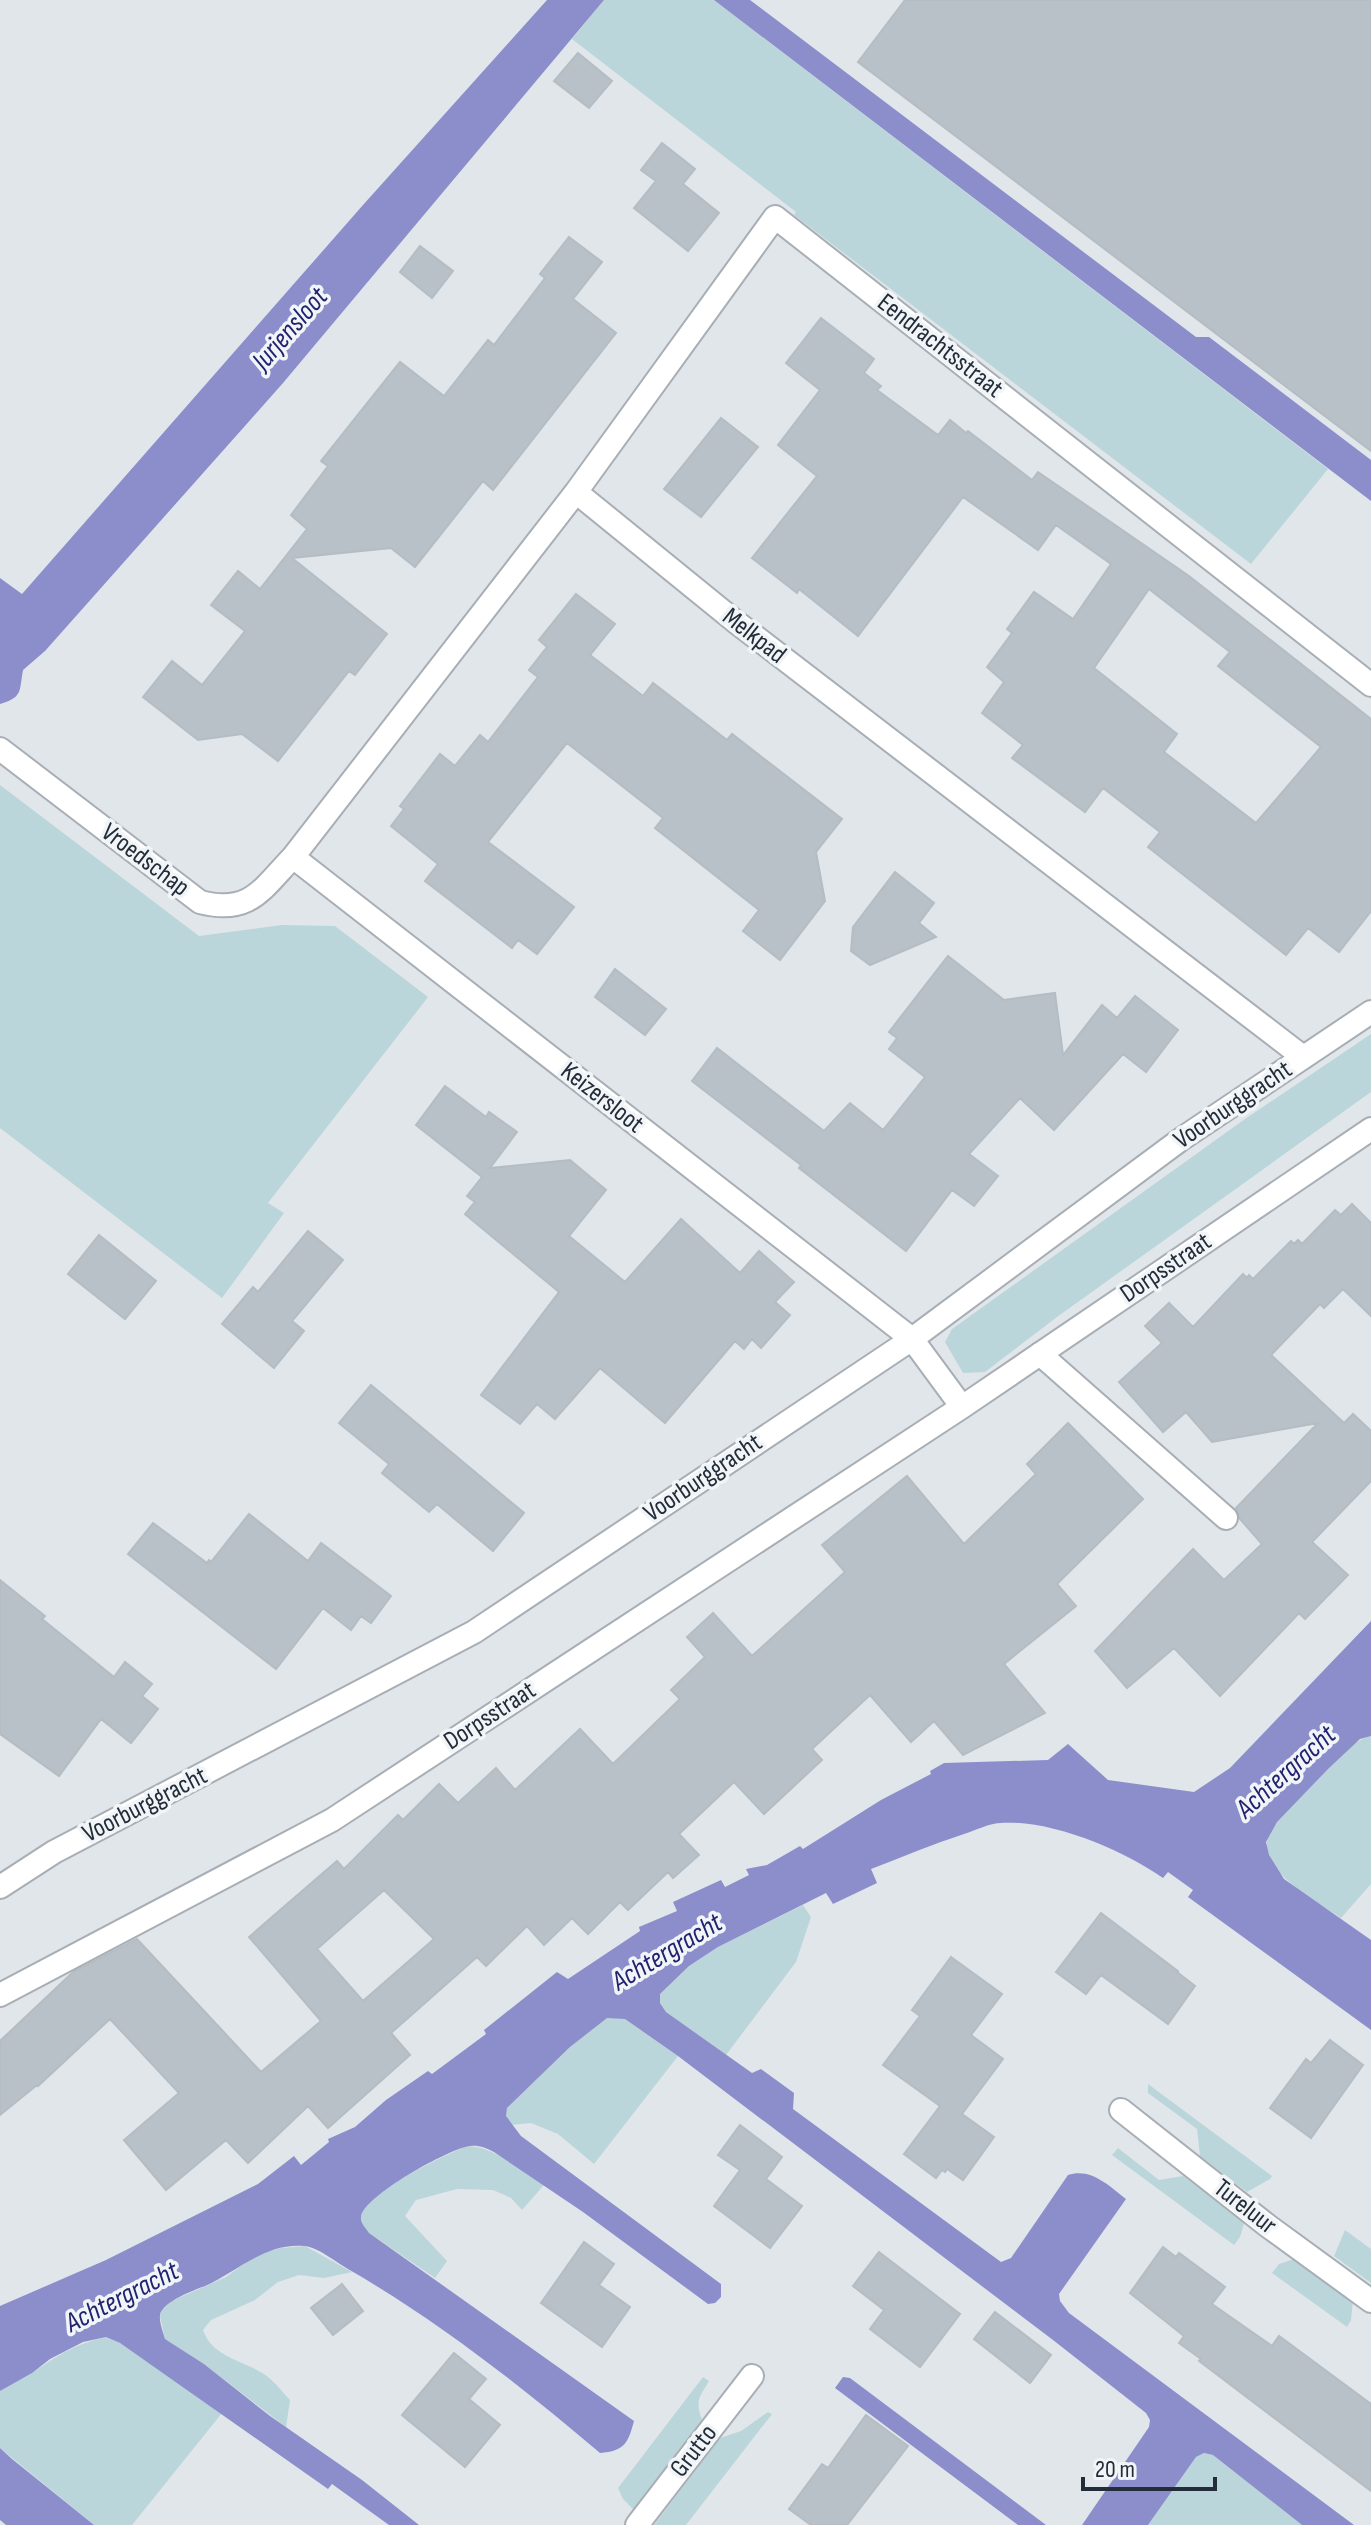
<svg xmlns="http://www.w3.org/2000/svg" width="1371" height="2525" viewBox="0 0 1371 2525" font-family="'Sofia Sans Condensed',sans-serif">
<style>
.green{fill:#bbd6da}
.water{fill:#8c8dcb}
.building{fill:#b9c1c8;stroke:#b4bdc3;stroke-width:2;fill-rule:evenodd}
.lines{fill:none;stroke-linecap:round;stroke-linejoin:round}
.service-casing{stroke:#a8aeb5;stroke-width:26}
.minor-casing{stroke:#a8aeb5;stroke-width:26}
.tertiary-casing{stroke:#a8aeb5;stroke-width:26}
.service{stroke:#fff;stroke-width:22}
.minor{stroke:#fff;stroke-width:22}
.tertiary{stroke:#fff;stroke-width:22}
.labels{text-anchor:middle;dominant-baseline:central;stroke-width:7;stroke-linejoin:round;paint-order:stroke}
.street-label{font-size:26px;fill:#232c39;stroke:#f1f5f7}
.water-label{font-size:28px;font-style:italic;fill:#222270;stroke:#f1f5f7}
</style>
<rect width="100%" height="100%" fill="#e1e6ea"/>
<path class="green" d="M604,0H714L1328,469L1251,564L794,215L796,212L572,39Z
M0,785L199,936L282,925L335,926L428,997L268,1203L284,1213L222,1298L0,1128Z
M1371,1034V1092L1057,1317L985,1372L963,1373L945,1342L952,1329L1245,1119Z
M1371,1736V1884L1341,1918C1318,1903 1254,1869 1269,1834C1278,1815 1300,1798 1314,1783C1330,1767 1349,1741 1371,1736Z
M803,1905L811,1917L796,1962L726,2055L666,2012L660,2003V1994L689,1966L718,1947Z
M607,2017L625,2019L678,2056L594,2164L558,2134L531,2123L511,2125L506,2116L507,2108L570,2047Z
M1148,2084L1272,2176L1270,2179L1247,2192L1200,2156L1197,2129L1148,2093Z
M468,2146C496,2147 522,2171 544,2185L522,2210L511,2198L493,2190L457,2189L416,2200L405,2216L447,2261L435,2278L369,2233C366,2228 360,2223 361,2217C362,2194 448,2153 468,2146Z
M1118,2148L1159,2180L1183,2176L1245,2220L1240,2237L1234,2245L1112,2155Z
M1345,2230L1371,2249V2283L1334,2256Z
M305,2246L352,2272L324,2278L299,2275L278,2282L255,2300L211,2320L203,2330C213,2359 246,2360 268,2377C276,2383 283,2393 290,2400L286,2427L204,2364L165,2339L160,2316L162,2309L172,2301L226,2277L256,2255L281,2248Z
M1297,2258L1353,2300L1351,2320L1347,2327L1272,2273L1279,2264Z
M106,2337L120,2343L222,2413L132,2525H94L0,2448V2391C10,2383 23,2379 33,2372C61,2354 73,2345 106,2337Z
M703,2377L709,2381C699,2398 695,2400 702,2420L662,2477L634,2510L623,2499L618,2488Z
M768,2412L772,2414L686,2525H654L720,2438L741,2431Z
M1204,2453L1213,2455L1302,2525H1148L1196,2457Z"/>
<path class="water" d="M547,0H604L283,383L45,651L23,670C19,692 23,697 0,704V578L22,594L363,205Z
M714,0H750L1196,337H1209L1371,460V501Z
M1371,1621V1736L1360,1739L1329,1768L1277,1822L1266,1842L1269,1855L1284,1879L1371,1940V2030L1188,1897L1193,1890L1168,1872L1163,1878C1123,1850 1050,1819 1000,1823C988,1824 976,1830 964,1834C933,1844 902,1857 871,1869L877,1883L833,1904L826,1893L718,1947L689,1966L660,1994V2003L666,2012L752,2073L761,2069L794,2093L793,2109L1001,2262L1011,2258L1068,2175C1091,2168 1108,2185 1126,2199L1059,2294L1060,2301L1069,2313L1354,2525H1302L1213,2455L1204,2453L1196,2457L1148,2525H1082L1149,2427L1150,2420L1146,2413L1053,2340L678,2056L625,2019L607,2018L570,2047L507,2108L506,2116L521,2136L721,2284V2297L715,2303L708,2304L583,2212L494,2152C486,2148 479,2145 470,2146C450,2148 362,2197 361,2217C360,2223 366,2228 369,2233L634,2421C628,2443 625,2451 600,2453C521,2386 438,2321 348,2269C336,2262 319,2248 305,2246C266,2242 238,2271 205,2286C194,2290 162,2302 160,2315C159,2322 163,2332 165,2339L204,2364L270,2416L362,2480L419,2525H389L332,2484L328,2489L120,2343L106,2337L83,2342L50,2359L32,2373L0,2391V2306L106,2260L258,2184L294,2156L301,2165L329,2142L328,2139L355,2127L386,2100L428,2071L432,2074L486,2034L484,2030L557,1972L568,1979L640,1931L639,1927L677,1911L673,1902L721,1880L725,1887L749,1875L746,1869L767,1865L800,1846L803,1849L881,1800L931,1774L930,1771L944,1763L1048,1760L1068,1744L1108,1780L1194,1792L1230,1768Z
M843,2377L850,2378L1046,2525H1018L835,2388Z
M0,2448L12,2459L94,2525H6L0,2520Z"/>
<path class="building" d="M905,0H1371V451L858,62Z
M578,53L612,81L589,108L554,81Z
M662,143L695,169L683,184L719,213L688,251L634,208L656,181L641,170Z
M569,237L602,262L573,299L616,333L493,490L483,481L415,567L391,548L292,558L387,634L355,675L349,671L278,761L242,734L198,740L143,697L172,661L202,685L245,631L211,605L238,571L260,589L307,529L291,515L328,466L321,461L400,362L444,396L488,340L494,345L545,278L540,274Z
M420,246L453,271L432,298L400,272Z
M821,318L874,359L864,373L881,386L877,390L938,435L950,420L966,433L968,431L1032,480L1038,472L1189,576L1371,719V911L1339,952L1308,928L1286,955L1148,847L1160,832L1103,788L1085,812L1012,758L1023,745L982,713L1004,682L987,667L1012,633L1007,629L1034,592L1073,619L1111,564L1056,525L1038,550L963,497L858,636L799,589L797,593L752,558L817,476L778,445L820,390L786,363ZM1149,589L1230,652L1218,666L1321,747L1256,823L1164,752L1177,734L1094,668Z
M721,418L758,447L701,517L664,489Z
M576,594L615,624L590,655L643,696L653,683L727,740L732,734L842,819L816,852L825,901L780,960L743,931L759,910L655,828L663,818L567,743L488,842L574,907L537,954L518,940L512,948L425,881L438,864L391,826L404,809L400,806L440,754L455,766L480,735L488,742L538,677L529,670L547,647L539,640Z
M895,872L934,903L919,923L936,937L870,965L851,951L853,927Z
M948,956L1004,1000L1055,993L1063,1055L1102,1005L1117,1018L1135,996L1178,1030L1146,1072L1123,1054L1054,1130L1020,1098L969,1154L998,1176L974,1206L952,1190L906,1251L799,1168L801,1165L692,1081L717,1048L824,1131L850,1103L883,1130L925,1077L889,1049L897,1038L889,1032Z
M615,969L666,1009L645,1035L595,997Z
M445,1086L486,1117L489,1112L517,1132L490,1168L570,1160L606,1190L569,1236L625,1282L681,1219L740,1273L759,1251L794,1282L775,1302L790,1315L761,1348L752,1339L744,1349L735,1341L665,1423L600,1368L555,1419L537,1404L520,1424L481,1395L559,1292L465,1214L475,1202L467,1196L482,1177L416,1125Z
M1352,1204L1371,1223V1316L1343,1289L1324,1308L1320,1304L1271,1355L1344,1423L1353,1414L1371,1431V1481L1312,1542L1348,1575L1305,1619L1299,1613L1220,1696L1174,1648L1127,1688L1095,1651L1193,1549L1224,1580L1262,1544L1240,1519L1236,1508L1318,1423L1212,1442L1186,1412L1163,1432L1119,1382L1162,1343L1145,1326L1169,1303L1193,1327L1243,1274L1247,1278L1249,1275L1253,1279L1291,1241L1294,1244L1298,1240L1302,1244L1335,1210L1341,1215Z
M308,1231L343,1260L292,1321L304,1331L274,1368L222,1324L253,1287L258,1292Z
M99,1235L156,1281L125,1319L68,1274Z
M371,1385L524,1513L493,1551L437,1504L429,1512L382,1473L389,1464L339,1423Z
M1068,1423L1143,1499L1057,1584L1076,1606L1004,1664L1045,1713L963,1755L934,1721L911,1742L870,1695L812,1749L822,1760L764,1814L734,1782L679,1834L699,1855L673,1878L668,1872L628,1910L620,1902L588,1934L572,1918L544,1945L527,1926L486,1966L477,1957L391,2033L410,2055L328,2128L308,2106L248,2163L226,2140L166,2190L124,2140L179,2093L110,2019L38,2086L37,2085L0,2115V2041L73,1972L137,1939L261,2072L321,2021L249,1937L337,1861L344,1869L398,1815L403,1820L439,1784L458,1803L496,1768L515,1790L580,1729L613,1764L680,1699L671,1690L705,1657L687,1637L713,1613L752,1656L845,1572L822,1545L907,1476L964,1544L1036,1474L1027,1464ZM384,1890L434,1939L363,2001L317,1949Z
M249,1514L308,1561L321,1543L391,1596L371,1623L361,1616L351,1630L323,1608L276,1669L128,1554L153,1523L207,1563L209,1560L211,1562Z
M0,1580L45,1616L42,1619L114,1677L125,1662L152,1684L142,1696L158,1709L131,1743L101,1719L59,1776L0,1734Z
M1101,1913L1178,1971L1177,1972L1195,1986L1168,2024L1101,1975L1086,1994L1056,1972Z
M951,1957L1002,1994L971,2035L1003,2059L962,2114L994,2137L963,2180L947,2169L945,2172L942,2170L936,2178L904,2154L940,2106L883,2065L920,2016L912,2010Z
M1330,2040L1363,2065L1311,2138L1270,2108L1306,2059L1311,2063Z
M740,2125L782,2157L766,2179L802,2206L770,2248L714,2206L740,2170L718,2155Z
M584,2242L614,2264L599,2285L630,2307L602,2347L541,2303Z
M1163,2247L1176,2257L1179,2253L1225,2287L1212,2304L1272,2346L1279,2336L1371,2404V2491L1199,2361L1201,2359L1179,2343L1184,2336L1130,2293Z
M879,2252L960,2314L920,2367L870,2329L884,2310L853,2286Z
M342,2284L363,2311L333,2335L311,2308Z
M995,2312L1051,2355L1030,2383L974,2339Z
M454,2353L486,2379L469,2399L500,2425L465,2467L402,2415Z
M866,2415L908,2446L847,2525H811L789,2509L822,2464L828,2468Z"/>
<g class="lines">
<g class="service-casing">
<path id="service" d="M1040,1354L1226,1518"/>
</g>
<g class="minor-casing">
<path id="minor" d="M576,492L775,217L1371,685
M0,749L200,902C250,915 262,889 293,857L576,492L736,622L1303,1057
M293,857L912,1339L962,1407
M0,1995L332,1820L962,1407L1371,1129
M1121,2110L1268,2226L1371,2301
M637,2525L752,2376"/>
</g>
<g class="tertiary-casing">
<path id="tertiary" d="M0,1887L54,1852L474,1632L912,1339L1180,1140L1371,1012"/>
</g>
<use href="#service" class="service"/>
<use href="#minor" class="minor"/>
<use href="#tertiary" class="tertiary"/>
</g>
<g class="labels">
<g class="street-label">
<text transform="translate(940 346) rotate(38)">Eendrachtsstraat</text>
<text transform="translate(754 636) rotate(38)">Melkpad</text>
<text transform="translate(145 860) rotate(37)">Vroedschap</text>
<text transform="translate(602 1098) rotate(38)">Keizersloot</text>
<text transform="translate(1233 1105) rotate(-34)">Voorburggracht</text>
<text transform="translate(1166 1268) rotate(-34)">Dorpsstraat</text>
<text transform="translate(703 1478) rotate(-34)">Voorburggracht</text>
<text transform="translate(490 1716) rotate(-33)">Dorpsstraat</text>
<text transform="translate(145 1805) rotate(-27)">Voorburggracht</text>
<text transform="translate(1245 2207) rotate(38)">Tureluur</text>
<text transform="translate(694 2451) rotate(-52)">Grutto</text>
</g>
<g class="water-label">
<text transform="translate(290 329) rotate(-49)">Jurjensloot</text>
<text transform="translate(1286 1772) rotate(-42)">Achtergracht</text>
<text transform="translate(667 1952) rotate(-31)">Achtergracht</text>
<text transform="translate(122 2297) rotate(-27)">Achtergracht</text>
</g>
</g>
<path d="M1083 2477v12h132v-12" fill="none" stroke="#232c39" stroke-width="4"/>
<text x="1095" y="2477" font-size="24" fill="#232c39" stroke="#f1f5f7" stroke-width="6" paint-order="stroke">20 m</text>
</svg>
